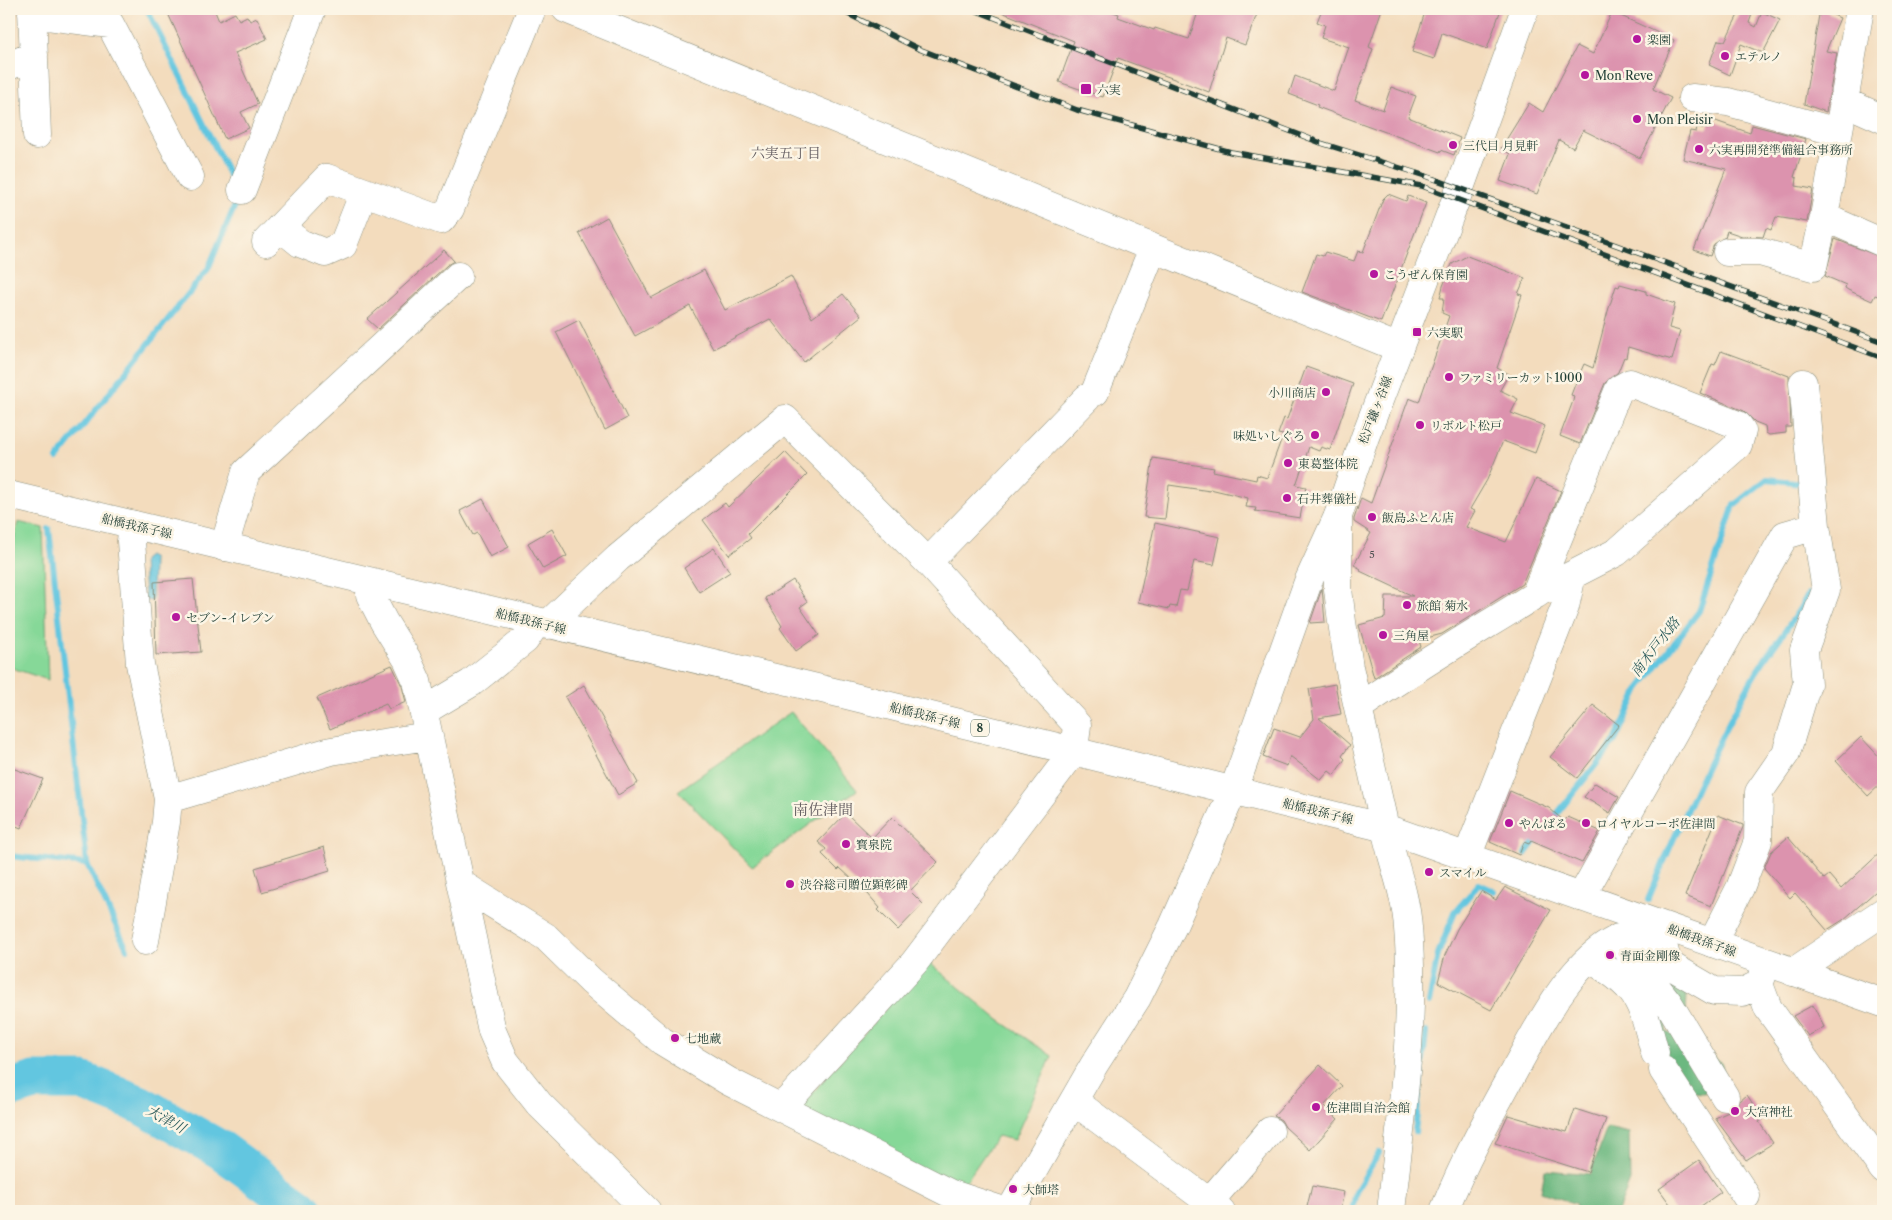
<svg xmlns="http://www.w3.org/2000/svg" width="1892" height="1220" viewBox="0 0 1892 1220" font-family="'Libre Caslon Text','Noto Serif JP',serif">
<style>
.green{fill:#86d898;stroke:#528a66}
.forest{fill:#6cb880;stroke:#467a5a}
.water{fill:#62c6e0;stroke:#40828a}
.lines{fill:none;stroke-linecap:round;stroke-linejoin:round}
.stream{stroke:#62c6e0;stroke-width:6}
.river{stroke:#62c6e0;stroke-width:39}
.building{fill:#dc93ae}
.minor-casing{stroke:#898c78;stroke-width:29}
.major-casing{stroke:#898c78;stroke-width:29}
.minor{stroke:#fff;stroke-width:28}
.major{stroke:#fff;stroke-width:28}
.rail-casing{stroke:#1f3d34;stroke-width:5.5}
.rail{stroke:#fcf5e5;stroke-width:4;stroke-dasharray:11;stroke-linecap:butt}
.poi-dot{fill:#b5179e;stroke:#fcf5e5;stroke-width:2}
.labels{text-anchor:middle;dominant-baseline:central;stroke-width:5;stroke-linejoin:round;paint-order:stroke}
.number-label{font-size:10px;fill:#4e5252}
.shield{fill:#fcf5e5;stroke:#617469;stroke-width:1}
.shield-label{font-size:11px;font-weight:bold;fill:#1f3d34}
.poi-label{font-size:12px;fill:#1f3d34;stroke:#fcf5e5;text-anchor:start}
.street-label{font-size:12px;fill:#1f3d34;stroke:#fcf5e5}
.neighbourhood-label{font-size:14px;fill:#615b5f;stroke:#fcf5e5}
.water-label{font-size:14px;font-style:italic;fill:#305f5f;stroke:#fcf5e5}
.quarter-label{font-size:15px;fill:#615b5f;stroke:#fcf5e5}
</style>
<rect width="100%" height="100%" fill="#fcf5e5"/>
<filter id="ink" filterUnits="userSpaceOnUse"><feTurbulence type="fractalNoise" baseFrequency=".02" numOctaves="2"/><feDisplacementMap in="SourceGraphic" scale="10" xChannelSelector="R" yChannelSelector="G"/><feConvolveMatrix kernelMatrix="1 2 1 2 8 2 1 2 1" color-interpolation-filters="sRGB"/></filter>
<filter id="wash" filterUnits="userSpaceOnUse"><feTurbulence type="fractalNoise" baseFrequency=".0096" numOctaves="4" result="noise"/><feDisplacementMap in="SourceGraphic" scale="20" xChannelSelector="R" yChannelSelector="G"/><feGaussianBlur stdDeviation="1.12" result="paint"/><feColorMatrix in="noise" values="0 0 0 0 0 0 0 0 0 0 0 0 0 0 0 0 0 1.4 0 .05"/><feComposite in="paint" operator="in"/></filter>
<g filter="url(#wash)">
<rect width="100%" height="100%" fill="#f3dcbd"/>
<path class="green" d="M18,522L43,528L48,680L9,667V559Z
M791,712L857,790L752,867L678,791Z
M927,961L999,1020L1052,1056L1014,1140L997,1136L961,1189L797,1111Z"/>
<path class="forest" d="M1630,945L1658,953L1688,981L1686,1012L1666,1020V1032L1701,1048L1721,1062L1726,1083L1703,1093L1686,1091L1613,961Z
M1607,1128L1629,1133L1630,1181L1618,1211H1575L1576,1204L1541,1192L1545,1170L1590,1174Z"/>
<path class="water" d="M148,556L153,559L152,601L145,600L143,560Z"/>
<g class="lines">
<path class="stream" d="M147,9L235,187
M57,459L208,269L239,196
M49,529L87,864L127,949
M1552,820L1615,741L1639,689L1699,611L1734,505L1767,479L1802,483
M1525,854L1539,836
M9,856L87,864
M1648,900C1678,826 1711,753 1750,683C1767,652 1792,626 1808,594
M1429,1003L1438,954L1455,912L1479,884L1494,891
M1415,1132L1426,1032
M1352,1211L1356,1191L1379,1153"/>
<path class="river" d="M9,1089L34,1081H82L139,1104L221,1150L304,1211"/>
</g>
<g id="blocks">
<path class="building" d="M166,9H214L219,21L235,13L239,20L247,16L250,21L257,18L267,39L235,53L258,104L241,112L249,128L225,139Z
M994,9H1105L1119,14L1118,17L1154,30L1155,28L1189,39L1199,9H1259L1245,45L1226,38L1209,92L1118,58L1103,97L1059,82L1074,41Z
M1322,9H1382L1369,47L1373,49L1355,100L1383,110L1391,87L1416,96L1408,117L1460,138L1454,155L1441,150L1440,152L1317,107L1318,105L1289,94L1295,76L1334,91L1349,47L1321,38L1325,25L1317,22Z
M1426,9H1501L1487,49L1442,33L1434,59L1412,52Z
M1741,9L1752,14L1749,23L1756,27L1762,12L1780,20L1763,53L1741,44L1730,75L1709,65L1718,40L1725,41Z
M1820,9L1840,18L1826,51L1837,53L1826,112L1804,104Z
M1612,12L1674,40L1653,89L1671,98L1640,158L1583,130L1573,148L1559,140L1537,194L1500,181L1510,154L1501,148L1529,103L1543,112L1577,46L1593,54Z
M1710,119L1750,133L1752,125L1806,139L1794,177L1797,178L1796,186L1813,189L1807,222L1776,217L1771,230L1766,228L1763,237L1742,236L1727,231L1725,237L1714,244L1710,256L1694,250L1726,169L1683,159L1690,131L1696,132L1697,127L1708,129Z
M1388,194L1406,201L1408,196L1426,203L1381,322L1302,292L1316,254L1323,256L1325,252L1354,261L1358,251L1363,252L1383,199Z
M607,217L651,298L704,270L725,310L791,276L812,318L843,294L861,316L804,362L770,319L713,349L690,306L635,336L579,233Z
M1835,239L1883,258V298L1875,295L1872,301L1848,290L1845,288L1846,285L1825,276Z
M444,250L454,261L447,265L378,329L367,319Z
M1467,256L1525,278L1518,294L1522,295L1497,368L1509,374L1500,390L1518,399L1511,413L1545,426L1535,453L1503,441L1487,480L1470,509L1475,511L1466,527L1506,542L1536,479L1561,491L1522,584L1442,634L1419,640L1421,647L1374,678L1359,625L1385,618L1386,596H1413L1360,571L1361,569L1354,565L1371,533L1354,522V519L1361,498L1371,503L1409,398L1419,402L1449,316L1442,313L1444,298H1440L1443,286L1452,264Z
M1620,284L1646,291V294L1675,304L1669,328L1680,331L1672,360L1628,347L1626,358L1624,357L1618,372L1605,383L1580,444L1560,436L1573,401L1574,396L1571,395L1574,387L1584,364L1593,368L1608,311L1616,286L1619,287Z
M579,320L627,418L605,430L556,332Z
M1721,351L1789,376L1791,427H1786V433L1769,435L1766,433L1765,426L1755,422L1744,411L1700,393L1712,364L1715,365Z
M1306,367L1353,384L1330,450L1321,447L1319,451L1309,447L1296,485L1306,487L1300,518L1255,511L1256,508L1246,507L1248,498L1210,489V491L1169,485L1165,519L1144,517L1153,458L1214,468L1213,471L1256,480L1257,475L1267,478L1283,435L1278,434L1284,418L1287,419Z
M785,452L807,475L748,534L751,538L729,555L703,520L725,503L728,507Z
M483,499L509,547L490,557L477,533L473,535L460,511Z
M1155,523L1220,537L1214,565L1194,561L1187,591L1180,590L1176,607L1170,606L1169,609L1138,602Z
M552,529L567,556L543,569L528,543Z
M714,548L730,572L699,592L684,568Z
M193,579L201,652L156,655L154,582Z
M793,580L807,602L800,607L819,635L796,651L780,628L782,626L765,598Z
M1322,588L1325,622L1310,623Z
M392,665L402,686L406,702L389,709L386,704L330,729L317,698Z
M1335,684L1341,714L1319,718L1350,745L1342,756L1345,759L1334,775L1329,771L1321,780L1290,756L1287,766L1263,757L1274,728L1300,737L1314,719L1309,689Z
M584,685L638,783L618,795L565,697Z
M1593,705L1619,725L1577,778L1550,757Z
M1861,737L1883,761V782L1868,796L1836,761Z
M9,767L43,779L21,828L9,823Z
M1595,783L1619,797L1610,813L1584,797Z
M1510,791L1549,808L1564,821L1568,817L1600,831L1582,863L1531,841L1529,844L1524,842L1519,855L1490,842Z
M846,813L872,838L892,817L938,862L910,891L923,904L898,930L878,910L880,908L868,894L840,868L838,870L822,854L826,849L818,842Z
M1718,815L1743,825V827L1711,906L1685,896Z
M1788,837L1824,879L1829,875L1841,889L1883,850V885L1843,920L1827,930L1795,893L1790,898L1764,868L1771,852Z
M324,847L330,871L262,892L255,868Z
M1505,887L1551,910L1491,1010L1438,982L1445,955L1457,929L1481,891L1496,900Z
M1813,1005L1824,1027L1808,1036L1793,1016Z
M1320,1065L1342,1086L1324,1106L1338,1119L1310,1150L1285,1127L1281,1120L1274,1116Z
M1747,1095L1763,1119L1759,1122L1773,1143L1746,1160L1715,1118L1733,1110L1740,1101Z
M1575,1109L1606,1119L1588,1172L1495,1143L1508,1115L1567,1132Z
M1699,1160L1721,1192L1694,1211H1675L1659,1189Z
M1312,1186L1344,1192L1340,1211H1306Z"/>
</g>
</g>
<g filter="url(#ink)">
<use href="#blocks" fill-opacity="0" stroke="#898c78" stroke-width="1"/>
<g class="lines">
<g class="minor-casing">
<path id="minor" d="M32,9L37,135
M97,9L99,14L110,24L190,177
M566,9L1399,348
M32,14L110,24
M9,66L34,55
M1692,98L1728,102L1838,132
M1843,101L1883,119
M242,190L312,9
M1824,217L1883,243
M280,227L300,243L325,253L343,245L364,192
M266,242L327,178L441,220L450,209L532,9
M1727,252H1760L1813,267L1824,217L1860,9
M1803,383L1816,526
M1095,392L1153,248
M133,525L131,541L140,664L168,799L166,822L145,941
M224,547L246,472L458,276
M928,562L1087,398
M372,583L370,595L384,622L407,659L417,681L492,1031L505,1061L539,1104L647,1211
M547,625L618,558L785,419L928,562L1077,725L1074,751L914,963L782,1107
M1359,707C1416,667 1476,632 1535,595L1541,591L1617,552L1738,445L1742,431L1738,425L1630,383L1619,389L1535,595
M424,711L471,683L525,640L537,622
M168,799L331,751L428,736
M1385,828C1392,861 1406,894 1408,928C1416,1022 1401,1118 1391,1211
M1467,857L1565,607L1572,575
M461,884L546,937L591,981L662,1041L728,1081L949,1193L1004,1211
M1581,897L1785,535L1816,526L1826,590L1804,650L1807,684L1786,753L1759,792L1758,841L1740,888L1712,943
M1618,938L1668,1002L1725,1097
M1590,959C1640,988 1641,1001 1655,1053
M1766,966L1759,984L1768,1008L1883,1169
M1793,972L1883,912
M1663,1070L1746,1196
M1074,1101L1221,1211
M1209,1202L1270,1131
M1010,1211L1094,1065L1137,998L1173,926L1234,789L1308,582L1338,516
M1444,1211C1464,1161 1489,1116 1515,1069C1540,1025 1569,963 1617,939C1625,935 1656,944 1664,949L1667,960L1673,967L1714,991L1743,992L1759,984"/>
</g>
<g class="major-casing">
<path id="major" d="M9,495L834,692L1385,828L1883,1003
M1385,828L1349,667L1342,622L1338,589V516L1365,437L1456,199L1525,9"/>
</g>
<use href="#minor" class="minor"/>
<use href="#major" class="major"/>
<g class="rail-casing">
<path id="rail" d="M838,9L919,49L1077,110L1231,152L1422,186L1883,358
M972,9L1321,143L1426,176L1883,342"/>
</g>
<use href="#rail" class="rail"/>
</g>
</g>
<g class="poi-dot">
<circle cx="1637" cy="39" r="5"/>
<circle cx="1725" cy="56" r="5"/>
<circle cx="1585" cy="75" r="5"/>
<rect x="1080" y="83" width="12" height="12" rx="2.5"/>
<circle cx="1637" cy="119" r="5"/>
<circle cx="1453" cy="145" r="5"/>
<circle cx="1699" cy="149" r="5"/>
<circle cx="1374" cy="274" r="5"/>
<rect x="1412" y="327" width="10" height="10" rx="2.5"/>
<circle cx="1449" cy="377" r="5"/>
<circle cx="1326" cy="392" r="5"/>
<circle cx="1420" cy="425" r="5"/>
<circle cx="1315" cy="435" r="5"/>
<circle cx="1288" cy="463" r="5"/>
<circle cx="1287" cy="498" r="5"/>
<circle cx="1372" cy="517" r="5"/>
<circle cx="1407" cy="605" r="5"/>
<circle cx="176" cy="617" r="5"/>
<circle cx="1383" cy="635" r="5"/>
<circle cx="1509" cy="823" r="5"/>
<circle cx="1586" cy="823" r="5"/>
<circle cx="846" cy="844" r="5"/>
<circle cx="1429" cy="872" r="5"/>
<circle cx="790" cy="884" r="5"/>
<circle cx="1610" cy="955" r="5"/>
<circle cx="675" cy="1038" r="5"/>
<circle cx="1316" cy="1107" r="5"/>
<circle cx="1735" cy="1111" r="5"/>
<circle cx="1013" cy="1189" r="5"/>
</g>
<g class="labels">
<g class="number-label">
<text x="1372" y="554">5</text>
</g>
<rect class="shield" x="971" y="719.5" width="18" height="17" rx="4"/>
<g class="shield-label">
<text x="980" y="728">8</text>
</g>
<g class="poi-label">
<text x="1647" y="39">楽園</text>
<text x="1735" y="56">エテルノ</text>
<text x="1595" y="75">Mon Reve</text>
<text x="1097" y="89">六実</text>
<text x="1647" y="119">Mon Pleisir</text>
<text x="1463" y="145">三代目 月見軒</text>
<text x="1709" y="149">六実再開発準備組合事務所</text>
<text x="1384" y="274">こうぜん保育園</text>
<text x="1427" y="332">六実駅</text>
<text x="1459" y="377">ファミリーカット1000</text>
<text x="1316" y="392" text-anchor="end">小川商店</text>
<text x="1430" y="425">リボルト松戸</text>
<text x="1305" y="435" text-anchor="end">味処いしぐろ</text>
<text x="1298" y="463">東葛整体院</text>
<text x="1297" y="498">石井葬儀社</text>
<text x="1382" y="517">飯島ふとん店</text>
<text x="1417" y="605">旅館 菊水</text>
<text x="186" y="617">セブン-イレブン</text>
<text x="1393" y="635">三角屋</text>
<text x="1519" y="823">やんばる</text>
<text x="1596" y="823">ロイヤルコーポ佐津間</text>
<text x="856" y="844">寳泉院</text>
<text x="1439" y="872">スマイル</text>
<text x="800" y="884">渋谷総司贈位顕彰碑</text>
<text x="1620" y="955">青面金剛像</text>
<text x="685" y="1038">七地蔵</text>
<text x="1326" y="1107">佐津間自治会館</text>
<text x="1745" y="1111">大宮神社</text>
<text x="1023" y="1189">大師塔</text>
</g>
<g class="street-label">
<text transform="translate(1375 410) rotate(-69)">松戸鎌ヶ谷線</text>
<text transform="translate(137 526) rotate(13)">船橋我孫子線</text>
<text transform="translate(531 621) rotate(14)">船橋我孫子線</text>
<text transform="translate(925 715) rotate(14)">船橋我孫子線</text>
<text transform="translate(1318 811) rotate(14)">船橋我孫子線</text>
<text transform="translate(1702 940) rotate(20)">船橋我孫子線</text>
</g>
<g class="neighbourhood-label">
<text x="786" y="153">六実五丁目</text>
</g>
<g class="water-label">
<text transform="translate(1655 647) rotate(-52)">南木戸水路</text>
<text transform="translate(166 1119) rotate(29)">大津川</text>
</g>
<g class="quarter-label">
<text x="823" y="809">南佐津間</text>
</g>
</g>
<rect width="1892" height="1220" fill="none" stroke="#fcf5e5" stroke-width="30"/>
</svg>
